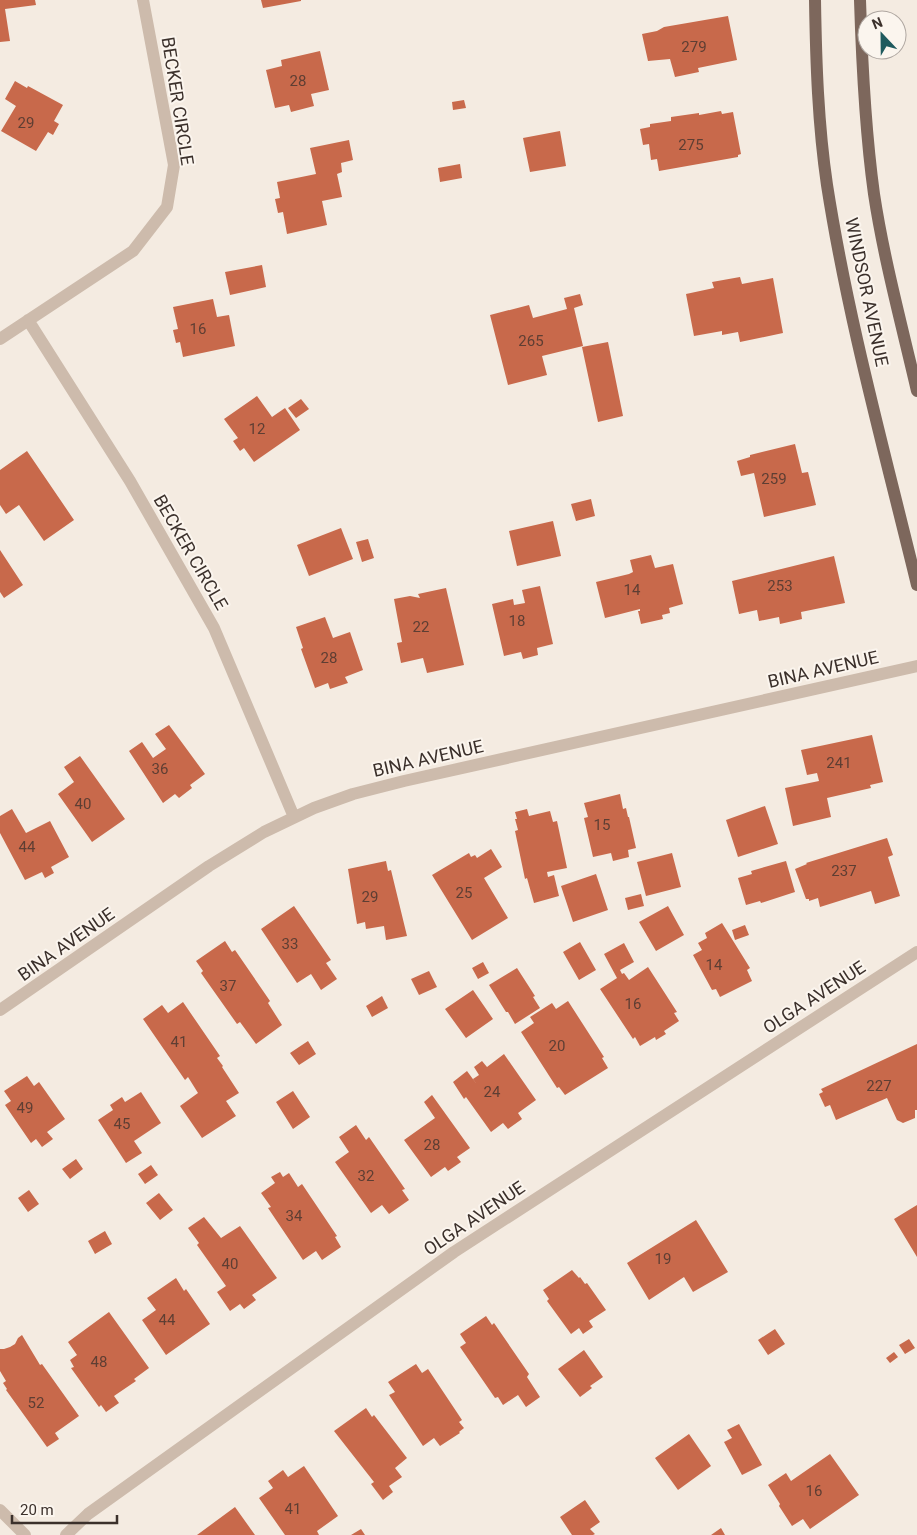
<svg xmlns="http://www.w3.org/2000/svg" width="917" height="1535" viewBox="0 0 917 1535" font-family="Roboto,sans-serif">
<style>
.building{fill:#c8694b}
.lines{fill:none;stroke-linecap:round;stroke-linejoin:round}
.minor{stroke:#cdbbac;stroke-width:12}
.major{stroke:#7d675c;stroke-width:12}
.labels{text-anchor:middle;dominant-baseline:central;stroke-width:4;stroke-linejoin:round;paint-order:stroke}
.number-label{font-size:15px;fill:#5e3e33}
.street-label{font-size:18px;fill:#3b302b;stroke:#fbf5ee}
</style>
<rect width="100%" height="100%" fill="#f4ebe1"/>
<path class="building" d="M0,0H35L36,5L5,9L10,41L0,42Z
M261,0H301V1L263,8Z
M728,16L737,60L698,68L699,72L675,77L670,59L648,61L642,34L657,31L664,27Z
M320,51L329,90L311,94L314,106L291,112L289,105L275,108L266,70L282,66L281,60Z
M15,81L27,88L28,86L63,105L54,121L59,124L53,135L48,132L36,151L1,131L16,106L5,99Z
M464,100L466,108L453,110L452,102Z
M721,111L722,114L733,112L741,154L738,155V157L659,171L657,159L651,160L649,144L643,145L640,129L650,127V124L671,121V117L699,113V115Z
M560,131L566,166L530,172L523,138Z
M349,140L353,160L341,163L342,172L337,174L342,197L322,201L327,225L287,234L283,212L278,213L275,199L280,198L277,182L316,174L310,148Z
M460,164L462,178L440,182L438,168Z
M262,265L266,287L230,295L225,272Z
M740,277L742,284L773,278L783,333L740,342L738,332L722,335V331L694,336L686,294L714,288L712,282Z
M580,294L583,305L574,308L583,346L542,356L547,375L508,385L490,315L529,305L533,318L567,309L564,298Z
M213,299L217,317L229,315L235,346L183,357L180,342L176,343L173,330L178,329L173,307Z
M608,342L623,416L598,422L582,347Z
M257,396L272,417L285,408L300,430L254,462L244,448L240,451L233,441L238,438L224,419Z
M301,399L309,409L296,418L288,408Z
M795,444L802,473L808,472L816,505L764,517L754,473L741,476L737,461L750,457V455Z
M27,451L74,520L44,541L19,505L6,514L0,505V470Z
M591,499L595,516L576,521L571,504Z
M553,521L561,556L517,566L509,531Z
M341,528L353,559L309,576L297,545Z
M368,539L374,558L362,562L356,542Z
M0,550L23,585L4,598L0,592Z
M651,555L655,568L673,564L683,604L669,608L670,613L662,615L663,619L641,624L638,611H640V609L605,618L596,582L629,574L633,572L630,560Z
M834,556L845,603L801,612L802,619L780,624L779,617L759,621L757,610L739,614L732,581Z
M540,586L553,644L537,648L538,655L523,659L521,652L504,656L492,604L513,599L514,605L525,603L522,590Z
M446,588L464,665L427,673L423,658L401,663L397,643L402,642L394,599L410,596L420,598L418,594Z
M325,617L333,638L350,632L363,670L345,677L348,683L330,689L328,683L315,688L301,649L303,648L296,627Z
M169,725L205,774L190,785L192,788L179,798L175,794L163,803L129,751L142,742L153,758L166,749L155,734Z
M872,735L883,782L870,785L871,788L827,798L831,817L793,826L785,788L819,781L817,773L807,775L801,750Z
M80,756L125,819L92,842L58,794L74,782L64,767Z
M620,794L623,809L626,808L628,817H629L636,848L628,850L629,857L613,861L611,853L593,857L584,818L588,817L584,803Z
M765,806L778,844L738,857L726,820Z
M12,809L26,833L50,821L69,857L51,867L54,873L45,878L42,872L25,880L0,833V816Z
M527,809L529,816L550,811L553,822L557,821L567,868L547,872L548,877L554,875L559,896L534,903L527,878L525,879L515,831L518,830L515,819H517L515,812Z
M887,838L893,855L888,857L900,896L875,904L871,891L820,907L818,898L809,901V899H806L795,869L807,864L806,863Z
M491,849L502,867L484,878L508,918L472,940L432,875L469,853L471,857L475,855L477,858Z
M672,853L681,887L646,896L637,862Z
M386,861L388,871L391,870L407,936L386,940L384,926L366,929L365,922L357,924L348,869Z
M786,861L795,892L761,903L760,901L746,905L738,878L752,874L751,871Z
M596,874L608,910L573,922L561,886Z
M641,894L644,906L628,910L625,898Z
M294,906L331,960L326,963L337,979L321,990L311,974L297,983L261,929Z
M668,906L684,935L656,951L639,922Z
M722,923L750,968L747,970L752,981L720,997L716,989L712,990L693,955L702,950L698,943L707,938L705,933Z
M745,925L749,935L735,940L732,930Z
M225,941L232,952L235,950L270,1001L268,1003L282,1025L256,1044L240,1022L237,1024L201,973L203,971L196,961Z
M580,942L596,970L579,980L563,952Z
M624,943L634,962L620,970L622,974L624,973L629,980L648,967L677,1012L674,1013L679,1021L664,1031L666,1034L656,1040L655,1037L640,1046L635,1037L633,1039L600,989L617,978L604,954Z
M483,962L489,973L478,979L472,968Z
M517,968L535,996L533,997L540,1008L515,1024L508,1012H506L489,985Z
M429,971L437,987L419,995L411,979Z
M473,990L493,1019L466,1038L445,1009Z
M382,996L388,1008L372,1017L366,1006Z
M568,1001L604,1057L602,1058L608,1068L565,1095L559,1087L557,1088L521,1032L534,1023L530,1017L552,1003L556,1009Z
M183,1002L220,1056L217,1058L223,1066L222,1067L239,1093L226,1101L236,1116L202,1138L180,1106L198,1093L188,1077L185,1080L143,1019L162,1005L168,1013Z
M308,1041L316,1054L299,1065L290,1053Z
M917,1044V1110H915V1118L903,1123L897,1120L887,1098L836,1120L830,1105L825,1107L819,1094L823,1092L821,1089Z
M504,1054L536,1100L518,1113L522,1119L508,1129L503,1123L491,1132L466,1097L464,1099L453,1082L467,1071L478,1086L473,1079L479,1075L474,1067L482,1061L487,1067Z
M27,1076L34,1086L39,1082L65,1119L47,1132L53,1139L42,1147L36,1139L31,1143L5,1105L11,1101L4,1091Z
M293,1091L310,1117L293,1129L276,1102Z
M141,1092L161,1123L134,1141L142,1153L126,1163L98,1120L113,1110L110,1105L122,1097L125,1102Z
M432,1095L470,1148L457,1157L461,1162L448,1171L445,1167L431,1177L404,1140L435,1118L424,1102Z
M356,1125L366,1140L369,1137L405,1189L402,1190L409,1200L389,1214L382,1205L371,1213L335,1162L349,1152L339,1137Z
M76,1159L83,1169L70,1179L62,1169Z
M151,1165L158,1175L145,1184L138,1174Z
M280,1172L283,1177L289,1173L298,1187L302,1184L337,1236L335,1237L341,1247L322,1260L316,1251L303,1260L268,1208L271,1207L261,1193L275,1183L271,1177Z
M29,1190L39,1204L28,1212L18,1198Z
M159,1193L173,1210L160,1220L146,1203Z
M917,1205V1257L894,1219Z
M204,1217L221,1238L240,1226L277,1278L252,1295L256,1300L244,1309L240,1304L230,1311L217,1292L226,1286L197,1245L199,1243L188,1228Z
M696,1220L728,1272L693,1292L684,1277L649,1300L627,1263Z
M105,1231L112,1244L95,1254L88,1241Z
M572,1270L579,1278L580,1277L585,1284L587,1283L606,1310L589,1321L593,1327L583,1334L579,1328L571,1334L547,1301L549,1299L543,1290Z
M176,1278L184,1291L186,1289L210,1324L166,1355L142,1320L156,1310L147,1298Z
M109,1312L149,1368L134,1379L136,1381L114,1396L119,1403L106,1412L101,1405L99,1407L71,1368L74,1367L70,1360L77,1355L68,1342Z
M486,1316L492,1325L494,1323L529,1374L527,1377L540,1397L526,1407L518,1395L503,1405L498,1397L495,1398L460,1347L466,1343L460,1334Z
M775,1329L785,1344L768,1355L758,1340Z
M22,1335L40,1365L42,1364L79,1416L55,1433L59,1439L47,1447L6,1390L7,1389L3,1383L6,1381L0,1371V1349H4L10,1347L15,1344L18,1338Z
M909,1339L915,1348L905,1354L899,1345Z
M584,1350L603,1377L590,1386L592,1388L580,1397L558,1369Z
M894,1352L898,1357L890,1363L886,1358Z
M416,1364L422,1373L428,1369L462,1420L459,1422L464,1428L459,1432L460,1433L440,1446L434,1438L423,1446L389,1395L395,1392L388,1382Z
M366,1408L372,1417L374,1415L407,1458L395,1468L402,1477L389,1486L393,1492L383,1500L371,1484L374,1482L334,1431Z
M739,1424L762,1465L742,1475L724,1442L732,1438L727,1430Z
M689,1434L711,1466L678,1490L655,1458Z
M830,1454L859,1495L810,1529L803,1519L792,1526L779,1506L780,1504L768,1485L786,1473L791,1481Z
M304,1466L338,1516L317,1531L319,1535H285L259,1498L273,1488L268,1481L283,1470L288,1477Z
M585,1500L600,1522L590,1529L595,1534L593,1535H572L560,1517Z
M235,1507L255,1535H197Z
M721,1528L725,1535H711Z
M361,1529L365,1535H351Z"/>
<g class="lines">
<path class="minor" d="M28,320L130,481L214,628L294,817
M0,339L133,251L167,207L174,165L143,0
M0,1010L209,866L264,832L314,808L353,794L404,781L917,666
M0,1510L25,1535
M66,1535L88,1514L454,1252L917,952"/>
<path class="major" d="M815,0C816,62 818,124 827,185C848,320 885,453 917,585
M860,0C862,65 865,129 874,194C884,260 902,326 917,391"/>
</g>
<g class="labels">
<g class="number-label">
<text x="694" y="47">279</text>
<text x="298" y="81">28</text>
<text x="26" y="123">29</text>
<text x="691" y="145">275</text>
<text x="198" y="329">16</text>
<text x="531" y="341">265</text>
<text x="257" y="429">12</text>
<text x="774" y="479">259</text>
<text x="780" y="586">253</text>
<text x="632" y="590">14</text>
<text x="517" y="621">18</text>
<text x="421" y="627">22</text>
<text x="329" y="658">28</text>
<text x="839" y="763">241</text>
<text x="160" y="769">36</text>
<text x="83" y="804">40</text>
<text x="602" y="825">15</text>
<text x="27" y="847">44</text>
<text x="844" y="871">237</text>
<text x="464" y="893">25</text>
<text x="370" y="897">29</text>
<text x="290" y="944">33</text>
<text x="714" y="965">14</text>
<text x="228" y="986">37</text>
<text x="633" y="1004">16</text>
<text x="179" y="1042">41</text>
<text x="557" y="1046">20</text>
<text x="879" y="1086">227</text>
<text x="492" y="1092">24</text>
<text x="25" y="1108">49</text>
<text x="122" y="1124">45</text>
<text x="432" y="1145">28</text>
<text x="366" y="1176">32</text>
<text x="294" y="1216">34</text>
<text x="663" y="1259">19</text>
<text x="230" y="1264">40</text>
<text x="167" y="1320">44</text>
<text x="99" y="1362">48</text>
<text x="36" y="1403">52</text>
<text x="814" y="1491">16</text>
<text x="293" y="1509">41</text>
</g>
<g class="street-label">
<text transform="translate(178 101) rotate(81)">BECKER CIRCLE</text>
<text transform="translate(867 292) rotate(78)">WINDSOR AVENUE</text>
<text transform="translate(191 552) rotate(60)">BECKER CIRCLE</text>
<text transform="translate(823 669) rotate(-13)">BINA AVENUE</text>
<text transform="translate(428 758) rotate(-13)">BINA AVENUE</text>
<text transform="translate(66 944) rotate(-35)">BINA AVENUE</text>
<text transform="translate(814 997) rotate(-33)">OLGA AVENUE</text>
<text transform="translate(474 1218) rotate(-34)">OLGA AVENUE</text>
</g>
</g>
<g transform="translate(882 35) rotate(338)"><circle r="24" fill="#fbf5ee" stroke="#aea6a0"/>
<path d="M0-4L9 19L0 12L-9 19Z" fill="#1f5a5e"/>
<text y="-8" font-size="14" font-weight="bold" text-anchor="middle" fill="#3b302b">N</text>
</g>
<path d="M12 1515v8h105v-8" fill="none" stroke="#3b302b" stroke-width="2.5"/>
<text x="20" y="1515" font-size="15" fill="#3b302b" stroke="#fbf5ee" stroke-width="4" paint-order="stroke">20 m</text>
</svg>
